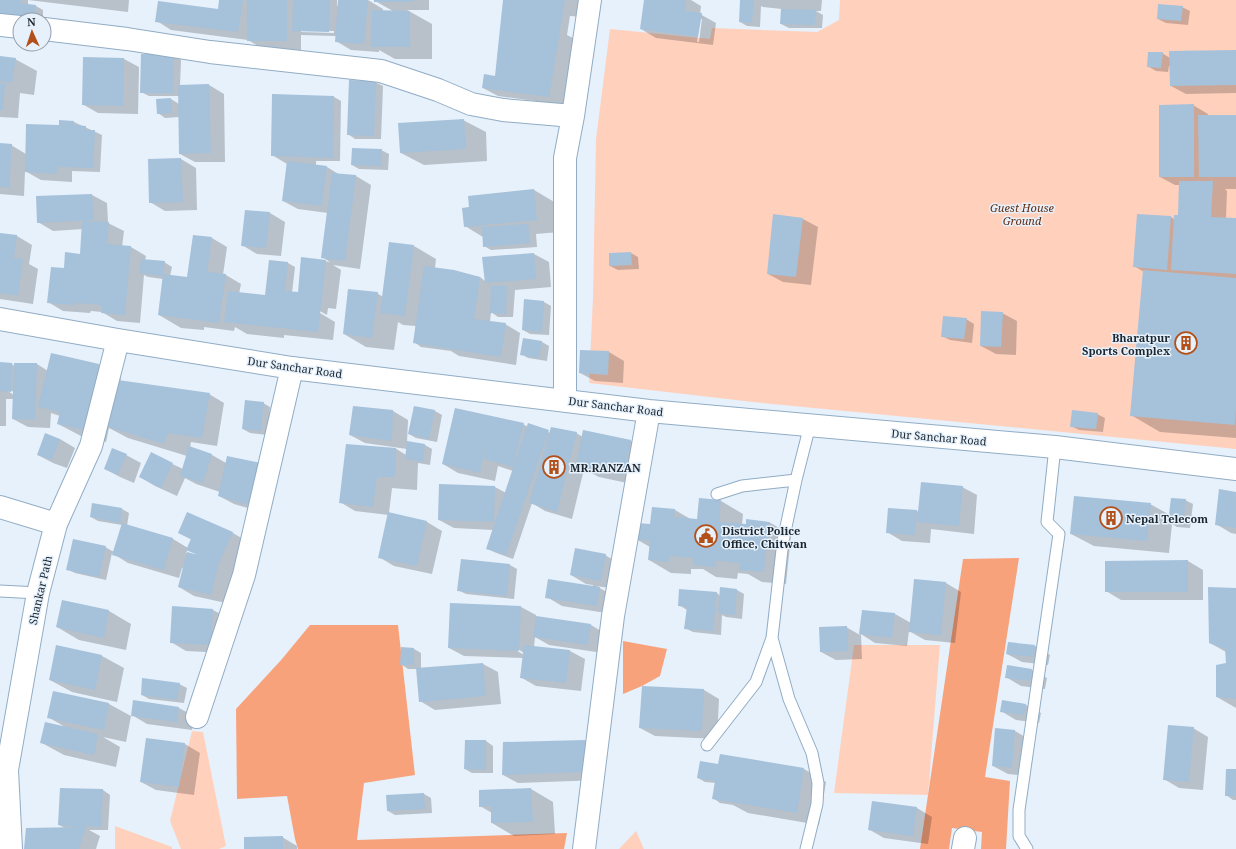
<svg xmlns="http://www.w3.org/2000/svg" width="1236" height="849" viewBox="0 0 1236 849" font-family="'Noto Serif',serif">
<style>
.green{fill:#ffd1bd}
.forest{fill:#f8a27c}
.shadow{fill:#0003;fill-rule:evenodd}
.building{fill:#a6c1da}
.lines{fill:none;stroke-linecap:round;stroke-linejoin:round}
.service-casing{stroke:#91acc4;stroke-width:13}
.minor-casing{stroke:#91acc4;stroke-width:24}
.service{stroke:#fff;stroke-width:11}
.minor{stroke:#fff;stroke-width:22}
.labels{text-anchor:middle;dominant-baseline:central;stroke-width:3;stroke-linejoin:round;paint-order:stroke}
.park-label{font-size:11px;font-style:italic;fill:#622c11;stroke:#e6f1fc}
.poi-label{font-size:11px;font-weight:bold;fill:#1a252e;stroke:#e6f1fc;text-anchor:start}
.street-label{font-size:11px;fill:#1a252e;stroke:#e6f1fc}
</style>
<rect width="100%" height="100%" fill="#e6f1fc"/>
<path class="green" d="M840,0H1236V449L753,402L589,383L593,297L596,139L610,29L710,39L712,28L817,32L839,20Z
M854,645H940L928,795L834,793Z
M192,731L203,732L226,846L219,849H181L170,821Z
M115,826L172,847V849H115Z
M636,831L644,849H619Z"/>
<path class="forest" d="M1019,558L985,777L1010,781L1006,849H981L982,832L952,828L949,849H920L963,559Z
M310,625H398L415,775L364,783L357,840L567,833L564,849H298L295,839L287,796L237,799L236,709L282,659Z
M623,641L667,649L660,676L642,686L623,694Z"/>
<path class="shadow" d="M0,0H28V5L36,6L43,10V20H20Z
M28,0H129L128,12Z
M220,0H337V6H339V0H368L383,9V11H393L375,1V0H429V10H407L432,24V59H395L379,50V52L351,50L336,41V36L301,35V50L263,49L248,40L171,30L157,21L219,10ZM301,30L334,31V33L301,32Z
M514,0H589L586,17L570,16L567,35L575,39L564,105L498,96L483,88L496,77Z
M645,0H691L701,6L700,14L716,23L713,45L656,38L641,29ZM700,19H702L699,42H697Z
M741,0H822L821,11H816L823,15L822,28H789L781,24L782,9L763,7L761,6L760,27L747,26L740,22Z
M1182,7L1190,11L1188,25L1166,23L1158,19Z
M1236,51V93L1186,94L1171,86L1170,66H1169L1168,72L1156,71L1149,67L1162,53L1170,58Z
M173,55L181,60L180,86L209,85L224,94L225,162H195L180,154L179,117L165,118L158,113L171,99L179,104V96H149L141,92Z
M0,57L15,59L37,71L34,95L20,93L18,118L0,117Z
M84,58L124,59L139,67L138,114L98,113L84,105Z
M375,82L383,86L381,139H355L348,134Z
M334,97L341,101L340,161H316V166L327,167L340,175L356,176L371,185L360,269L333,265L341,270L336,309L328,308L327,315L316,309L315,310L335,322L333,340L284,335V338L247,334L235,327L234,331L204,327V330L181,328L159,315L163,279L148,277L144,275L140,323L117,321L102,312L91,311L90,313L63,311L48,302L64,269L81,255L83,229L53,231L38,222L92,195L107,203L108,223L124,231L122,247H131L146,256L145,260L164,262L172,267L170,276L187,278L212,238L227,247L223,275H226L241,284L239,294L266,297L270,261L288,263L295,267L292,293H299L302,259L330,262L322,257L328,213L298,209L283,201L287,164L272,155Z
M1193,105L1208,114V116H1236V189H1225L1227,191L1226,219H1236V438L1160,432L1131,415L1144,272L1134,266L1171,217L1175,220L1179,216L1180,185H1175L1160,177Z
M463,120L486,132L487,161L424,165L401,153Z
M74,122L102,135L100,172L72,171V182L41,180L25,171L24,196L0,194V144L11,145L26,154L60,126Z
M381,150L389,154L388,170L359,169L352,165Z
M181,159L196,168L197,210L165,211L150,202L149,160Z
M534,190L556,203L559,232L536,234L537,247L491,250L484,246L483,237L465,226Z
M270,213L285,222L281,256L257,254L242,245Z
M803,219L818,227L811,285L783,282L768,274Z
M0,234L17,236L32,245L29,264L38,269L33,304L0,299Z
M414,246L436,259L435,268L480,277L485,281L534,254L549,262L551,287L515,290L513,317H498L491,312L490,322L505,324L520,333L516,365L459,356L451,351L421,347L414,342L416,326L403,325L398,322L394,350L366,347L344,334L377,293L383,297Z
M631,253L638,257L639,269L618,270L610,266Z
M544,302L551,306L549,335L530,334L523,330Z
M1002,313L1017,321L1016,355L996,354L981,346Z
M966,319L974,324L972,343L950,340L942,336Z
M542,342L549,346L547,361L528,358L521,354Z
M609,352L624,361L623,383L595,381L580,373Z
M0,363L12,364L14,366L37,364L48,371L99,365L121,378L120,382L209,394L224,403L217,446L191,442L190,448L212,455L226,463L268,514L234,504L219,496L220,492L196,484L185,478L177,496L155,486L140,477L151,454L183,469L187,456L128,438L109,428L106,442L81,436L58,424L60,416L51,413L50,428L28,427L13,419V399H6V426H0ZM7,389L14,392V395L6,390Z
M263,403L270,407L268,435L250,433L243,429Z
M354,407L393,411L408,420L407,442L425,445L432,449L430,465L418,463L417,490L392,488L389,513L427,522L442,531L432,574L394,566L379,557L389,515L355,511L340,502L395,448L406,455L407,449L365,443L350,435Z
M414,407L435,411L442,415L437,442L416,438L409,434Z
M455,409L523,424L528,427L551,433H576L583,437L584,431L631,441L653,454L646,487L599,477L584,469L572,519L545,511L532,503L513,559L494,552L487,548L493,530L454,528L439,520L495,487L506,493L513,471L498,466L495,481L458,473L443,464Z
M1097,414L1105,418L1103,432L1079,430L1071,426Z
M60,439L75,448L67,468L53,463L38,455Z
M126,455L141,463L134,483L120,477L105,469Z
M962,487L977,495L974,534L931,529L930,543L902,541L887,532L917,511L919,512Z
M1236,493V534L1231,533L1216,524Z
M1185,500L1193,504L1190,528L1177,527L1172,524L1169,553L1094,546L1071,534L1150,504L1170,515Z
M721,501L743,514L742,525L769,522L791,535L786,584L762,582L748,574L738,573L737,579L716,577L703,569H691V574L671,573L649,560L650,547L636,539L651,526L675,510L692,520H698Z
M93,504L122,509L129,513L127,526L173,539L188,548L192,540L179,533L187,514L233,533L248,542L226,603L194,596L179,587L184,569L182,568L179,578L128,563L112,553L106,580L75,573L67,569L105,547L114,552L122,525L98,521L91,517ZM188,549L197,555L186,553Z
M605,555L620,564L616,589L596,586L614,596L612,614L562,606L547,597L593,587V585L586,584L571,575Z
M1188,561L1203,570V600H1121L1106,591Z
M510,565L517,569L514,599L466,594L458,590Z
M946,583L961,592L955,643L925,640L909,631L907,646L875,643L861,634L862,659L836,660L821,652L846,627L860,635L863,611L895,614L911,623Z
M1236,589V708L1217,697L1228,664L1226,652L1210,643Z
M737,590L744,594L742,619L726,617L722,615L721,635L693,632L685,628L687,610L679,605L717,593L720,596Z
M63,601L109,611L131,624L126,650L79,640L57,627Z
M521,607L536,615V617L591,625L606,634L603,653L549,645L535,637L534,647L570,651L585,659L581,691L536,686L522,678L524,658L464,656L449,648ZM515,647L524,653V655L514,649Z
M213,610L228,618L226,653L186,651L171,642Z
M57,646L102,656L124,668L117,702L72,692L50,680Z
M1035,646L1050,655L1048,665L1022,662L1007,654Z
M402,648L414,649L421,653V669L483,664L498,672L501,704L435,710L420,701L417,669H408L401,664Z
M1032,670L1047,678L1045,689L1021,686L1006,677Z
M179,684L187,688L184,703L149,699L142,695Z
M704,690L719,699L717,739L655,736L640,728Z
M54,692L109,704L131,716L126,742L103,737L120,747L116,767L64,755L42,743L65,727L48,717Z
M134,701L179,708L194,716L192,730L147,724L132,715Z
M1026,705L1041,713L1039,723L1016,720L1001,711Z
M1193,728L1208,737L1203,790L1179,788L1164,779Z
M996,730L1015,731L1030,740L1027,776L1008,774L993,766Z
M466,741H486L493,746V773H472L465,769Z
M585,741L600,749V780L518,783L503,775L504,743Z
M185,744L200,753L194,795L156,790L141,782Z
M720,755L804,769L826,782L819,825L748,813L733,805L720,803L713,798L716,783L705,782L698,778L719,765Z
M1236,770V800H1233L1226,795Z
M531,789L553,802L555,834L514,836L492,823V813L480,806Z
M103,790L110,795L108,830H89L100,836L96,849H25L65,828L59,825Z
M424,794L431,798L432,813L395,815L388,811Z
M873,802L917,808L932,817L928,844L884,838L870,830Z
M282,837L297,846V849H245Z"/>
<path class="building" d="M0,0H21L20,3L36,5L35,20L0,19Z
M219,0H243L238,32L155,22L158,1L218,9Z
M247,0H287V41H247Z
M293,0H330L329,32L292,31Z
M338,0H368L364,44L335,42Z
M374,0H414V2H374Z
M503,0H565L549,97L482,88L484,74L495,76Z
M644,0H686L685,11L702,13L698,37L640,29Z
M740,0H754L752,23L739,22Z
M1158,4L1183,6L1181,21L1157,19Z
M781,9L816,10L815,25L780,24Z
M372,10L410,11V47H371Z
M1236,50V85L1170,86L1169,51Z
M1148,52H1163L1161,68L1147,67Z
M141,54H174L173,93H140Z
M0,56L16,58L12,83L0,81Z
M83,57L124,58L123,106L82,105Z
M349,80L376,81L374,136L347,135Z
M0,83L5,84L3,110H0Z
M209,84L211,153L179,154L178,85Z
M272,94L334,96L333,158L271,156Z
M171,98L172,113L157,114L156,99Z
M1194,104V177H1159V105Z
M1198,115H1236V177H1199Z
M464,119L466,149L400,153L398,123Z
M59,120L74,121V125L86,126V130H95L93,168L58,167L57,174L25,172L26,124L59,125Z
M0,143L12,144L9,188L0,187Z
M352,148L382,149L381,166L351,165Z
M181,158L183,202L149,203L148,159Z
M287,161L327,166L322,206L282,201Z
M332,173L356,175L345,261L321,258Z
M1179,181H1213L1211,217L1236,218V274L1171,270L1174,215H1178Z
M534,189L537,220L464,227L462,208L469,207L468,196Z
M92,194L94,220L37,223L36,196Z
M245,210L270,212L266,248L241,246Z
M773,214L803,218L796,277L767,274Z
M1137,214L1171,216L1167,270L1133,267Z
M82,221L109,222L107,244L131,246L125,315L101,313L102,305L76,303L75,305L47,303L51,267L64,268L65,252L80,254Z
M528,224L530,243L483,247L482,227Z
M0,233L17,235L14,258L23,259L18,296L0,293Z
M193,235L212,237L207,272L226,274L219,323L158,315L163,274L162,276L139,273L141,259L165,261L163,274L187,277Z
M389,242L414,245L405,316L380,313Z
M631,252L632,265L609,266V253Z
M534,253L536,279L485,283L482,257Z
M301,257L326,260L318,332L224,322L228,291L265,295L269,260L288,262L285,291L298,292Z
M424,266L454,270L480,277L474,319L506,323L501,357L413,343Z
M1143,270L1236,278V408L1235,425L1130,416Z
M491,286H507L506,314L490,313Z
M348,289L378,292L372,338L343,334Z
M524,299L544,301L542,332L522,330Z
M981,311L1003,312L1001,347L980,346Z
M943,316L967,318L964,339L941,337Z
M523,338L542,341L539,358L520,355Z
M580,350L609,351L608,375L579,373Z
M51,353L99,364L84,430L57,424L60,412L38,407Z
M0,362L12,363L11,392L0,391Z
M14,363H37L35,420L12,419Z
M118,380L210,393L202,438L168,433L164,444L105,426Z
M245,400L264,402L261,431L242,429Z
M353,406L393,410L392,441L349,435Z
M414,406L435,410L429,439L408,434Z
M455,408L524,423L513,467L484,459L487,439L480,473L442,464Z
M1072,410L1098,413L1096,429L1070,427Z
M528,423L549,430L506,555L486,549Z
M551,427L577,432L557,512L529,503Z
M583,430L631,440L624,475L576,465Z
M45,433L60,439L52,460L37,455Z
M407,441L425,444L423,462L405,459Z
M346,444L396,448L395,477H377L373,507L339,503Z
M189,446L212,454L203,483L180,476Z
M112,448L127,454L118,475L104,469Z
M151,452L173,463L161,488L139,477Z
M227,456L261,463L253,506L218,496Z
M921,482L963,486L959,526L917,522Z
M439,484L495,486L494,522L438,520Z
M1219,489L1236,492V528L1215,525Z
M1074,496L1151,503L1147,541L1070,534Z
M699,498L721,500L719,522L746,524V519L769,522L764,572L739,570L740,563L716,561L715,567L693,565V558L669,556V562L648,560L650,541L635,539L637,523L650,524L652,507L675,509L674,517L697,519Z
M1171,498L1186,499L1183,524L1168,523Z
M92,503L122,508L120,523L90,517Z
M888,508L917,510L915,535L886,533Z
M187,512L233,532L219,563L211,595L178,587L187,552L198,555L186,550L191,539L178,533Z
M388,512L427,521L417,566L378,558Z
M122,523L173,538L164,570L112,555Z
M73,539L106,546L99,577L66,570Z
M575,548L606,554L601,581L570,575Z
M461,559L510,564L507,596L457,591Z
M1188,560V592H1105V561Z
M548,579L600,587L597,606L545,598Z
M914,579L946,582L941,635L909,632Z
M720,587L737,589L735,615L718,613Z
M1208,587L1236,588V699L1216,697V665L1226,663L1225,649L1209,643Z
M679,589L717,592L713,631L684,629L687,607L678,606Z
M62,600L109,610L104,638L56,627Z
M450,603L521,606L519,651L448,648Z
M172,606L213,609L211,645L170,643Z
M862,610L895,613L892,638L859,634Z
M536,616L591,624L588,645L533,637Z
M847,626L848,651L820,652L819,627Z
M1008,642L1035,645L1034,657L1006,654Z
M56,645L102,655L95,690L49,680Z
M524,645L570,650L566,683L520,678Z
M401,647L414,648V665H400Z
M483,663L486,696L419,702L416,668Z
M1007,665L1032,669L1030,681L1005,678Z
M142,678L180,683L177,700L141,695Z
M642,686L704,689L702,731L639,728Z
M53,691L109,703L104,730L47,718Z
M133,700L179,707L177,722L131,716Z
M1002,700L1026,704L1024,715L1000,712Z
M45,722L98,734L94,755L40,743Z
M1168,725L1194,727L1189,782L1163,780Z
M995,728L1015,730L1012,768L992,766Z
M146,738L185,743L179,787L140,782Z
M465,740H486V770L464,769Z
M585,740V772L502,775L503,742Z
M720,754L804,768L797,813L712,799L715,781L697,778L700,761L718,764Z
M1226,769H1236V796H1225Z
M60,788L103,789L101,827L86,826L79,849H24L26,828L79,827L58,825Z
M531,788L533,822L491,823V806L479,807V790Z
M424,793L425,809L387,811L386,795Z
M872,801L917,807L913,836L868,830Z
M283,836V849H244V837Z"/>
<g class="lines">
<g class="service-casing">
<path id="service" d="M717,494L742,486L796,480
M0,591L38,593
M707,745L756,682L772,638
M806,849L817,804L818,783L812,753L789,699L772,638L783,541L796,480L810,425
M1027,849L1019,836V810L1059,534L1047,522L1055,447"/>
</g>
<g class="minor-casing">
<path id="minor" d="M0,25L20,27
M44,29L127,39L210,52L381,71L438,90L471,104L503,110L573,116
M0,319L118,340L292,368L649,411L1055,447L1236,469
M565,400V158L573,116L590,0
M0,507L56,524
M197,717L244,575L292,368
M11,849L7,770L38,593L56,524L91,446L118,340
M584,849L613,616L649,411
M963,849L965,838"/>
</g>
<use href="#service" class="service"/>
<use href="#minor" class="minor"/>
</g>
<defs>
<g id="building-ring" transform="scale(1.15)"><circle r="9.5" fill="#e6f1fc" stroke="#b35019" stroke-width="1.5"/><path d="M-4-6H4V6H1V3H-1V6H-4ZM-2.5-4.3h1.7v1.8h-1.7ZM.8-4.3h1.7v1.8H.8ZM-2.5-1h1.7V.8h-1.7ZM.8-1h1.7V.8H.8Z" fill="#b35019"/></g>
<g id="civic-ring" transform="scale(1.15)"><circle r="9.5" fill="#e6f1fc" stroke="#b35019" stroke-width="1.5"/><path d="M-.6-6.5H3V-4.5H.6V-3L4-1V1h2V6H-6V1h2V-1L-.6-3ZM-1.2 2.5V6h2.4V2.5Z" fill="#b35019"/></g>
</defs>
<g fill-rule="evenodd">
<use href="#building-ring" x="1186" y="343"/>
<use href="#building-ring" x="554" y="467"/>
<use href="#building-ring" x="1111" y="518"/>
<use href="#civic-ring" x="706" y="536"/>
</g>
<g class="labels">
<g class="park-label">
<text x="1022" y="207">Guest House<tspan x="1022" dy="13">Ground</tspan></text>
</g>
<g class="poi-label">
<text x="1170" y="337" text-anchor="end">Bharatpur<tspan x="1170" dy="13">Sports Complex</tspan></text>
<text x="570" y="467">MR.RANZAN</text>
<text x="1126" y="518">Nepal Telecom</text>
<text x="722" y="530">District Police<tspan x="722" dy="13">Office, Chitwan</tspan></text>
</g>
<g class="street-label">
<text transform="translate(295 367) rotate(8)">Dur Sanchar Road</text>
<text transform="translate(616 406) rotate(7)">Dur Sanchar Road</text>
<text transform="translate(939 437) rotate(5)">Dur Sanchar Road</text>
<text transform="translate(40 590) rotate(-77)">Shankar Path</text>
</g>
</g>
<g transform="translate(32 32) rotate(357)"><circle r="19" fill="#e6f1fc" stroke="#949faa"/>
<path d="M0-3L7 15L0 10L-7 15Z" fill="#b35019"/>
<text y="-6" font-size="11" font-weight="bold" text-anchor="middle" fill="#1a252e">N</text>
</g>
</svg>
